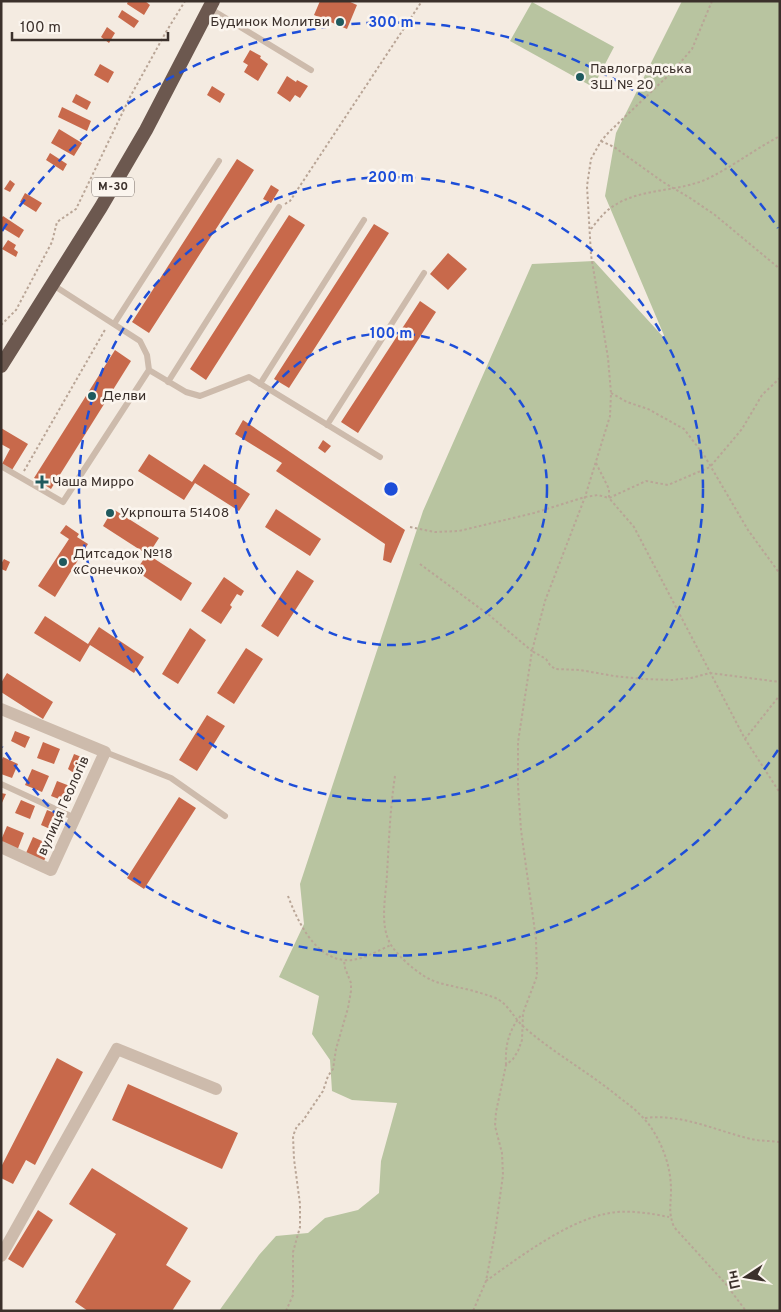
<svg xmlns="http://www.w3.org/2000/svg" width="781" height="1312" viewBox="0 0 781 1312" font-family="Overpass,sans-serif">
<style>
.green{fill:#b8c4a0}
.building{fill:#c8694b}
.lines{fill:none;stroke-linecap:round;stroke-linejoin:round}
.path{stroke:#b9a596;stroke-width:2;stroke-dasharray:2.5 2.5;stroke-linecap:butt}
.service{stroke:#cdbbac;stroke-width:6}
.minor{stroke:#cdbbac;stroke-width:12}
.trunk{stroke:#6c584f;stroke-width:14}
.ring{fill:none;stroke:#1d4ed8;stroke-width:2.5;stroke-dasharray:9 6}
.poi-dot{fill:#1f5a5e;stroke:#fbf5ee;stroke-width:2}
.labels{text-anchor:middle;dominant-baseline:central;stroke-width:5;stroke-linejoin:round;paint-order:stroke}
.shield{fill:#fbf5ee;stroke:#756b66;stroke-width:1}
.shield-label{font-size:12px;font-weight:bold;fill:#3b302b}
.poi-label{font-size:14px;fill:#3b302b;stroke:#fbf5ee;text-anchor:start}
.street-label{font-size:14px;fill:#3b302b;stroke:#fbf5ee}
.centre{fill:#1d4ed8;stroke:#fbf5ee;stroke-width:2.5}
.ring-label{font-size:15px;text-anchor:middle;font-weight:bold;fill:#1d4ed8;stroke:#fbf5ee;stroke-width:5;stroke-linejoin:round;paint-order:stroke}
</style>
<rect width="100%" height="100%" fill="#f4ebe1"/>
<path class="green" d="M682,1H780V1311H219L259,1255L276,1236L308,1233L325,1218L358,1210L379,1193L381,1161L397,1103L352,1100L332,1091L330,1060L312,1034L319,996L279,977L304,924L300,884L423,511L532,264L594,261L666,340L605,196L616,133Z
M532,2L614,47L593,87L510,41Z"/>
<path class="building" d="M128,1H145L150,5L144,15L127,4Z
M320,1H348L357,5L347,29L314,15Z
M122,10L139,21L134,28L118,17Z
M107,27L115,33L109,43L101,37Z
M250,50L261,56L260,58L268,64L258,81L244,72L248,65L243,62Z
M100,64L114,72L108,83L94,75Z
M287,76L296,82L297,80L308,86L300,98L295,95L290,102L277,93Z
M212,86L225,94L220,103L207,95Z
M76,94L91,102L87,110L72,102Z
M62,107L91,121L87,131L58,117Z
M59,129L82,143L74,156L51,143Z
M50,153L67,164L63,171L46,160Z
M237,159L254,170L149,333L132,322Z
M10,180L15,184L10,192L4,189Z
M271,185L279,190L271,203L263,199Z
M25,193L42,203L36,212L20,202Z
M289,215L305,225L206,380L190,369Z
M3,216L24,230L19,238L1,227V219Z
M374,224L389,233L289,388L274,379Z
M8,240L16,245L14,249L18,252L16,257L2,249Z
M448,253L467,269L448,290L430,274Z
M420,301L436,312L358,433L341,422Z
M115,350L131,361L51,489L34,478Z
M243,420L405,530L391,563L383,560L385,544L276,471L282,463L235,434Z
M1,428L28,444L12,470L2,464L10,449L1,444Z
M323,440L331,446L325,453L318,448Z
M149,454L192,482L204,464L250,494L239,511L195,483L184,500L138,471Z
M113,509L159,538L148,555L103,526Z
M276,509L321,539L310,556L265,527Z
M66,525L79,534L77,537L88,544L55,597L38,586L69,539L60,533Z
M147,554L192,583L181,601L136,571Z
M4,559L10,562L6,571L1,569V564Z
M297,570L314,581L278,637L261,626Z
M224,577L244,591L241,596L237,594L230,605L232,607L221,624L201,611Z
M45,616L88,644L99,627L144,657L134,673L90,645L80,662L34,633Z
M190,628L206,640L178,684L162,674Z
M246,648L263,659L234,704L217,693Z
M7,673L53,702L43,719L1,692V683Z
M207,715L225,726L197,771L179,760Z
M15,731L30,737L25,748L11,741Z
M43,742L60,749L54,764L37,758Z
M74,754L89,760L84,772L80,770L78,776L68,769Z
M3,757L18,764L12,778L1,774V762Z
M32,769L49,776L42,792L25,785Z
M57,781L75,788L69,803L51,796Z
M1,793L6,794L1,805Z
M179,797L196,808L144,889L127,878Z
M21,800L35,806L30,819L15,813Z
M47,810L63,816L57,832L41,825Z
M7,826L24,833L17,851L1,845V840Z
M33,837L51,845L44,861L26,853Z
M57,1058L83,1072L35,1165L26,1160L13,1184L1,1178V1167Z
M128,1084L238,1133L222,1169L112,1120Z
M92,1168L188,1228L166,1265L191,1281L172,1311H88L75,1302L116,1234L69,1204Z
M38,1210L53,1220L23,1268L8,1259Z"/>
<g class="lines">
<path class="path" d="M712,1L692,49L672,72L609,132L601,141L591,159L587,186L591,255L608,358L611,393L610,416L585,497L545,601L532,651L546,659L550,665L555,669L580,670L614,676L642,679L672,680L691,678L710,673L780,682
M601,141L614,147L663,182L690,198L715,215L780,269
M285,204L290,201L422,1
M591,229C598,220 605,211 615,205C642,188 678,192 707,179C732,167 755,149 780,136
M1,325L16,310L52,242L57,222L76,209L130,97L166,32L185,1
M611,393L627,402L648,409L684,429L704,455L748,530L780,574
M596,463L609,489V498L634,527L745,739L780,793
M24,471L106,328
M410,527L435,532L459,531L534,513L585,497L598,495L609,498L646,481L668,485L710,467L742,429L762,395L780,378
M420,564L489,615L532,651L518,742V785L521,830L536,939L537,976L523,1013L522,1040L518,1051L513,1059L506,1065L496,1112L495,1126L502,1153L503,1175L495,1233L486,1281L473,1311
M745,739L780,695
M395,776C390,809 389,841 387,874C386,896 379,925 391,945C399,957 413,969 424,976C435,983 444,984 456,987C468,989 481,993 493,997C508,1002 513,1018 525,1028C555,1054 590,1073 620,1098C631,1106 642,1115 650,1126C663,1145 671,1167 671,1190C671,1205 668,1212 674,1227L725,1283L746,1311
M288,896C297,920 314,957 344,960C359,962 377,951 391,945
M506,1065C505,1044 509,1030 522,1014
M645,1118C684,1113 720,1133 756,1140C764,1141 772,1141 780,1142
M486,1281C518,1258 566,1222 605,1214C625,1209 649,1213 669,1217
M286,1311L293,1295V1252L300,1227V1204L294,1159L293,1136L297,1126L302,1122L323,1091L328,1076L333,1069L336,1049L348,1008L351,991V983L345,968L344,960"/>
<path class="service" d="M209,8L311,70
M53,285L140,341L147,355L149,370L186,392L200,396L249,377L380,457
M114,324L219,161
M168,382L279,207
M260,384L364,220
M327,425L424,273
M1,466L63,502L149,370
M105,752L171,778L225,816
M1,784L75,818"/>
<path class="minor" d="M1,709L105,752L51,870L1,847
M1,1256L117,1049L216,1089"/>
<path class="trunk" d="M1,366L101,207L146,130L213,1"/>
</g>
<g class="ring">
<circle cx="391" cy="489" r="156"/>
<circle cx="391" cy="489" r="312"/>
<path d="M778 750A467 467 0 0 1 2 747M2 231A467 467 0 0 1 778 228"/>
</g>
<g class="poi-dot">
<circle cx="340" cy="22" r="5"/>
<circle cx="580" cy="77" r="5"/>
<circle cx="92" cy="396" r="5"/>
<path d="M39.5 474.5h5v5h5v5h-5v5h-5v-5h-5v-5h5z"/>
<circle cx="110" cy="513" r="5"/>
<circle cx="63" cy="562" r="5"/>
</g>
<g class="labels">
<rect class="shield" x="92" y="177.5" width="42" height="19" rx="4"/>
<g class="shield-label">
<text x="113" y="187">М-30</text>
</g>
<g class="poi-label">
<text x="330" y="22" text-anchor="end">Будинок Молитви</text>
<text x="590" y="69">Павлоградська<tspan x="590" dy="16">ЗШ № 20</tspan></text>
<text x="102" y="396">Делви</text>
<text x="52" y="482">Чаша Мирро</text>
<text x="120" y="513">Укрпошта 51408</text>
<text x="73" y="554">Дитсадок №18<tspan x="73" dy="16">«Сонечко»</tspan></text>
</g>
<g class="street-label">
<text transform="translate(64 806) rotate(-66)">вулиця Геологів</text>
</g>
</g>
<circle cx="391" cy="489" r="8" class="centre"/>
<g class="ring-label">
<text x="391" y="27">300 m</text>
<text x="391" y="182">200 m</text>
<text x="391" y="338">100 m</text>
</g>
<rect width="781" height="1312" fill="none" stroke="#3b302b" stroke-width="5"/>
<g transform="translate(746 1277) rotate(258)" stroke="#fbf5ee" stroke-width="4" paint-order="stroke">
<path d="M0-4L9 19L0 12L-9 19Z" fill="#3b302b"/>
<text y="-8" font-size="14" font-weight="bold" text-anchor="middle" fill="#3b302b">Пн</text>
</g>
<path d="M12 32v8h156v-8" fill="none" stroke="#3b302b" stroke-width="2.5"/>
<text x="20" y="32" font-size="15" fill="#3b302b" stroke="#fbf5ee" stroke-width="4" paint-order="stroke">100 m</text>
</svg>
